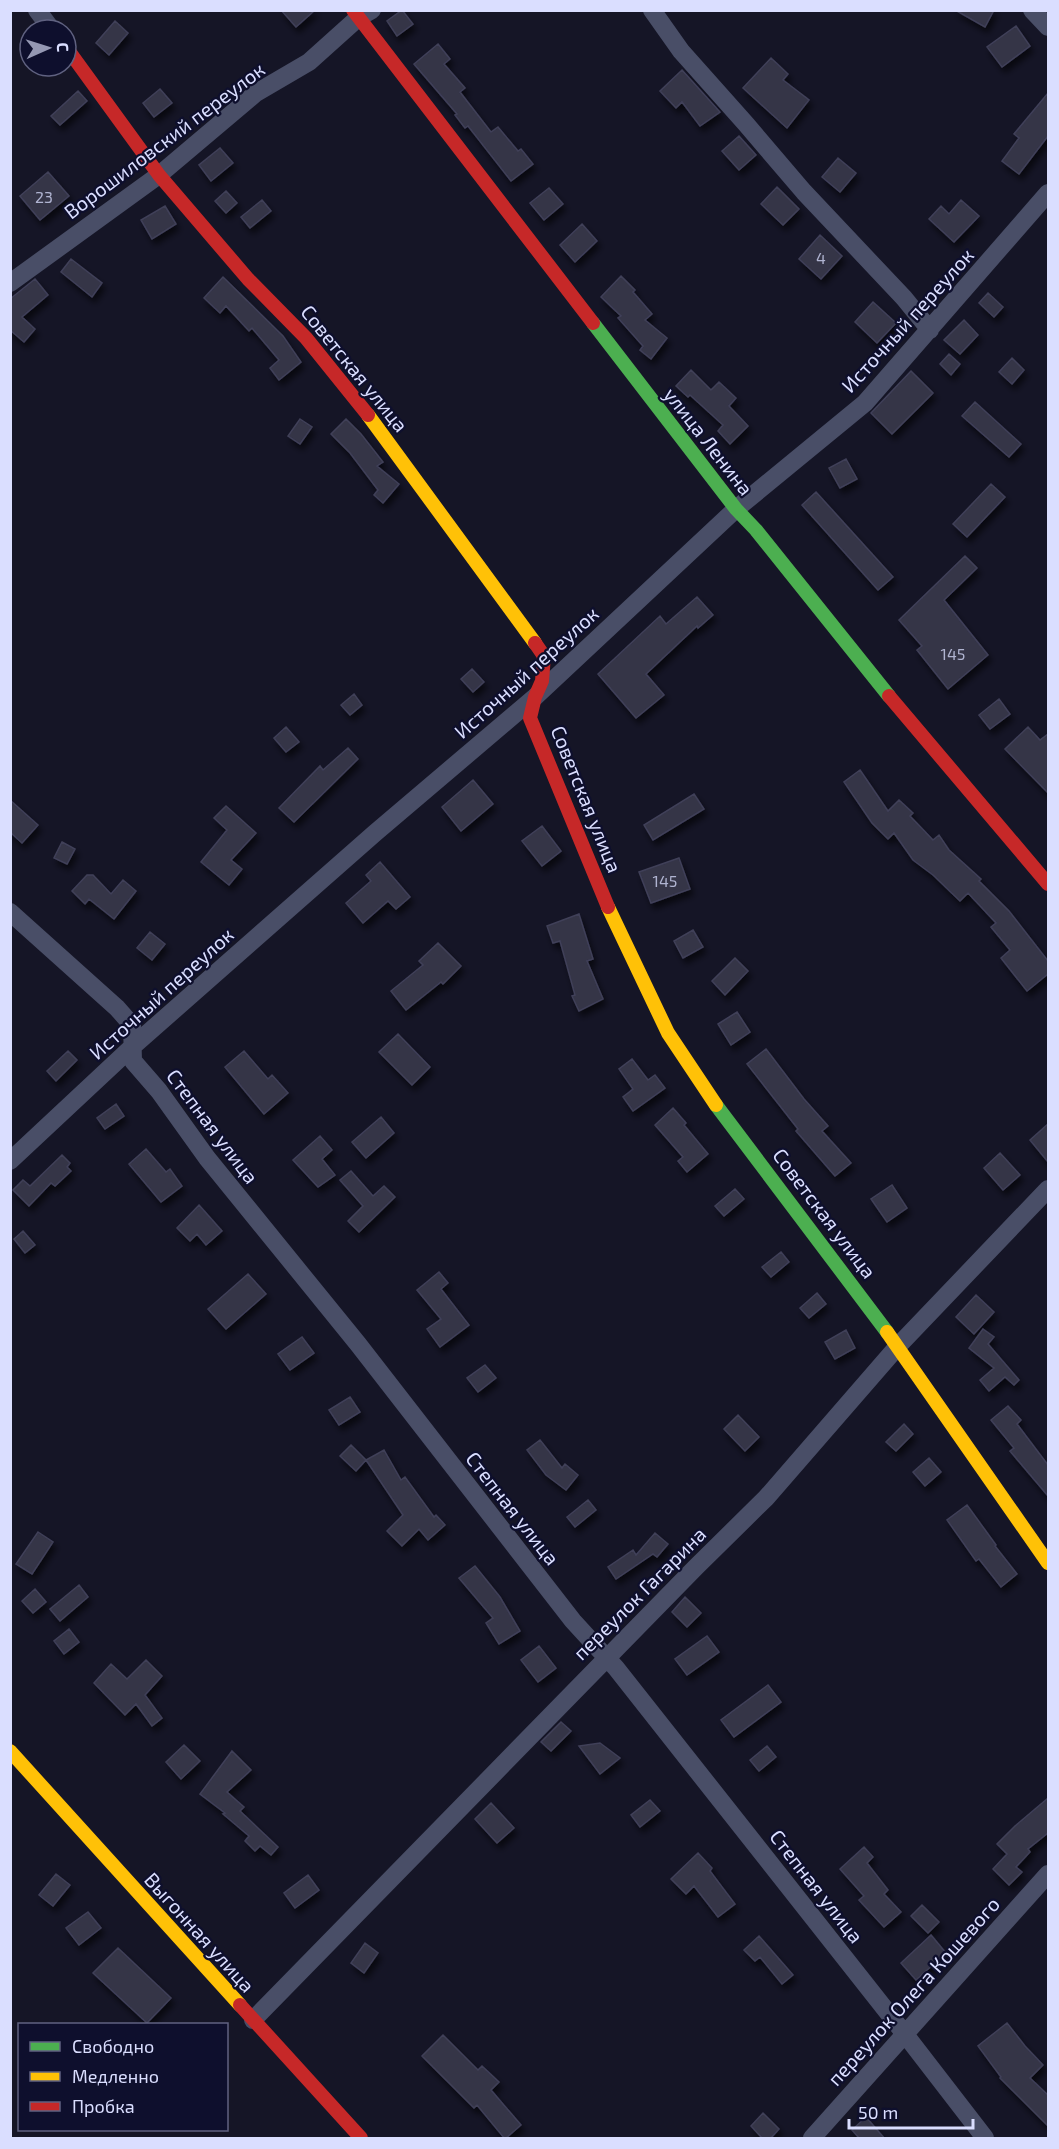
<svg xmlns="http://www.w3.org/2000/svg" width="1059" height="2149" viewBox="0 0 1059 2149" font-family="'Exo 2',sans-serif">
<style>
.building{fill:#343447;stroke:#404059;stroke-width:1.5;filter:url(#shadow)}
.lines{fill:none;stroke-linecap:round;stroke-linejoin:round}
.street{stroke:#494e67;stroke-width:18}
.fast{stroke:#4caf50;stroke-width:14}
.slow{stroke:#ffc107;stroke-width:14}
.jam{stroke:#c62828;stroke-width:14}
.labels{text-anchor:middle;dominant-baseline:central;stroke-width:4.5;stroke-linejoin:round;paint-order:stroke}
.number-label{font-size:16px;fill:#b0b4d1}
.street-label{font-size:20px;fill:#dadeff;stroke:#0e0f2d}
</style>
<defs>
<filter id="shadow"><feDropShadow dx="3" dy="5.5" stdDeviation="3" flood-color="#0009"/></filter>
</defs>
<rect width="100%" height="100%" fill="#151526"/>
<path class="building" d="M281,10H315L296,27Z
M402,10L413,24L397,36L387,21Z
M955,10H994L985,27Z
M115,21L128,33L109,55L96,43Z
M1016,26L1030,46L1002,67L987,47Z
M438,44L450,59L444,64L465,88L460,92L491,132L498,127L518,151L521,149L533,164L511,181L468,126L465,128L455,115L457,114L414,64Z
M771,58L788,74L783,80L809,100L787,128L743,88Z
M682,70L720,112L700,126L682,102L676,108L660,91Z
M160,89L172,103L154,117L143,103Z
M78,91L87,101L60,125L51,116Z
M1048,93V136L1019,174L1002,161L1019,138L1014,134Z
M739,136L756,155L739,170L722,151Z
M220,148L233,163L211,181L199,165Z
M838,158L856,173L840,192L822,177Z
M48,172L69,196L40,220L20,196Z
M777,187L799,209L783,225L761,204Z
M549,188L563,204L544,220L530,203Z
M226,191L237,203L226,213L215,201Z
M262,200L271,211L250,228L241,217Z
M961,200L979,216L954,242L929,219L941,206L949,214Z
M165,206L176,224L152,239L141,220Z
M582,224L597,241L575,262L560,245Z
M820,235L842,256L821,279L799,259Z
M71,259L102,283L92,297L61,272Z
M621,276L635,290L633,292L652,314L645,320L667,338L651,359L640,350L643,346L618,318L621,316L601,297Z
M223,277L283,336L301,362L279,380L270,368L279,360L252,328L249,331L226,306L220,313L204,298Z
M35,279L48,295L22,317L35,329L24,342L10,330V299Z
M988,293L1003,307L994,317L979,303Z
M873,302L896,323L877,343L855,322Z
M964,320L978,335L960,354L944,340Z
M949,354L960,364L951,375L940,364Z
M1012,358L1024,370L1012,384L999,372Z
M691,370L711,390L719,382L736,398L729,406L748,426L730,444L718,431L723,425L690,395L688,397L676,386Z
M911,371L933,393L892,434L871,413Z
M975,402L1021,444L1009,457L962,416Z
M300,419L312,427L300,444L288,436Z
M346,419L361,434L383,462L377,466L399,484L383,503L374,495L378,490L350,453L331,434Z
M846,459L857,479L840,488L829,468Z
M991,484L1005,497L967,537L953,524Z
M816,492L893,577L878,590L802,505Z
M965,556L977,568L944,600L988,655L948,689L917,650L922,646L899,620Z
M697,597L713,615L698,628L697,626L646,674L664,695L636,718L598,674L660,616L666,624Z
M472,669L484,682L473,692L461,679Z
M354,694L362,705L350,715L341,705Z
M999,699L1010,714L990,729L979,715Z
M286,727L299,742L286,752L274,738Z
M1028,727L1040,740L1048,734V793L1005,749Z
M348,748L358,759L294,822L279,808L320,766L323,770Z
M860,770L888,811L899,800L913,813L910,816L933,840L939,835L949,850L981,879L979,881L1009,911L1048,961V974L1027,991L1001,958L1010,950L991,927L996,923L968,893L960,901L933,875L913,860L894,833L888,839L872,823L844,782Z
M473,780L493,804L461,831L442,807Z
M694,794L704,809L653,840L644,825Z
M10,800L38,825L22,843L10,832Z
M226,806L256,833L231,860L242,869L229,885L201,862L227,830L214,818Z
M542,826L561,851L542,866L522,841Z
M62,842L75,849L67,864L54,858Z
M679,858L690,889L651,903L639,872Z
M380,862L410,897L396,909L388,901L363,923L346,903L371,881L366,875Z
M87,875H93L111,894L123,880L136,891L114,919L89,899L85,904L72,891Z
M579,914L593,959L587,961L603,999L579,1011L572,996L575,995L560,941L553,943L547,926Z
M693,930L703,947L683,958L674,941Z
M150,932L165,944L152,960L137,948Z
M438,943L461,966L443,984L441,982L406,1010L391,991L423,965L419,961Z
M735,958L748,971L725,995L712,981Z
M737,1012L750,1032L731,1045L718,1024Z
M398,1034L430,1067L412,1085L379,1052Z
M766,1049L804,1099L828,1126L822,1131L851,1163L835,1176L796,1131L798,1129L747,1064Z
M68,1051L77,1060L56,1081L47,1071Z
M244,1051L268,1079L272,1075L288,1093L264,1114L225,1067Z
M632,1059L648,1080L655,1075L665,1088L633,1111L623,1097L633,1089L619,1069Z
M116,1104L124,1116L105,1129L97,1118Z
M673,1108L686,1123L684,1125L708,1154L687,1172L678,1161L683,1157L655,1125Z
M381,1117L394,1133L366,1158L352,1142Z
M1048,1124V1162L1030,1140Z
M320,1136L332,1150L322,1159L335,1175L318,1187L293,1160Z
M146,1149L166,1172L170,1169L182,1186L161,1202L129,1164Z
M1000,1153L1020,1175L1003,1190L984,1168Z
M62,1155L70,1163L67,1167L71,1171L55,1186L51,1183L29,1206L13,1190L23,1180L30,1186Z
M351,1171L373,1196L384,1186L395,1197L359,1232L348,1221L363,1206L340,1180Z
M892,1185L907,1208L887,1222L871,1199Z
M735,1189L744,1199L724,1216L715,1206Z
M199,1205L222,1231L206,1245L197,1234L190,1241L177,1228Z
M23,1231L35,1245L25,1253L14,1239Z
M781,1252L789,1262L771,1277L762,1267Z
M439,1272L448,1283L441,1289L469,1325L440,1347L427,1329L441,1319L417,1290Z
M248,1274L266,1294L226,1329L208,1309Z
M817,1293L826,1304L809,1318L800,1308Z
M976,1295L994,1312L974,1334L956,1317Z
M983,1329L994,1337L988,1344L1019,1380L1014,1385L1005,1377L989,1391L980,1380L994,1368L969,1348Z
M846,1330L855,1348L835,1359L825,1342Z
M302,1337L314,1353L290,1370L278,1354Z
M485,1365L496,1378L478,1392L467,1378Z
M350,1397L360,1412L339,1425L329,1410Z
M1008,1406L1021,1420L1017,1424L1048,1465V1496L1010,1451L1014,1448L991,1420Z
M738,1415L759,1437L745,1451L724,1429Z
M904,1424L913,1434L896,1451L886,1442Z
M540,1440L562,1468L565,1464L578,1475L566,1490L546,1475L527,1450Z
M351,1445L366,1460L356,1471L340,1456Z
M384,1450L401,1480L405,1477L434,1517L436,1515L445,1525L428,1540L419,1529L402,1546L387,1531L403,1515L366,1460Z
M929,1458L941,1472L925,1486L913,1472Z
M588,1500L596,1510L575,1527L567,1517Z
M967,1505L996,1545L995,1546L1017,1574L1001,1587L979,1559L976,1561L947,1520Z
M38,1532L53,1542L32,1574L16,1564Z
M655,1533L668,1544L657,1557L653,1554L616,1579L608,1567L633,1550L636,1555Z
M475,1566L500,1597L520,1631L499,1644L486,1623L493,1618L459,1578Z
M79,1585L88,1597L60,1621L50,1609Z
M35,1589L46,1602L33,1613L22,1601Z
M685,1597L701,1613L687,1627L672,1612Z
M69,1629L79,1642L64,1654L54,1641Z
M707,1636L719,1652L687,1675L675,1659Z
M539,1646L556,1668L538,1682L521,1660Z
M146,1660L162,1676L145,1695L162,1718L152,1726L136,1704L125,1715L94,1683L111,1664L127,1679Z
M768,1685L781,1702L734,1737L721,1720Z
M561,1722L571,1731L551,1751L541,1742Z
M600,1743L620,1758L600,1774L579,1746Z
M184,1745L200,1761L181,1779L166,1762Z
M767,1746L776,1757L759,1771L750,1760Z
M232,1751L251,1770L227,1792L244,1807L240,1811L278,1847L271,1855L260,1846L255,1851L245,1841L249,1836L223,1814L225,1813L200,1794Z
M1048,1798V1833L1028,1849L1030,1852L1016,1867L1022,1872L1009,1885L993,1869L1007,1854L997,1844L1015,1826Z
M650,1800L660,1811L640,1827L631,1815Z
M491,1803L514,1828L497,1843L475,1819Z
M864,1847L873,1857L867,1863L888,1890L884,1894L901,1912L884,1927L859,1900L864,1896L840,1869Z
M698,1853L712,1868L710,1871L735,1904L718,1917L694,1886L686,1894L671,1879Z
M56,1874L70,1885L53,1906L39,1895Z
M308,1875L319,1890L295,1908L284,1893Z
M922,1905L939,1922L928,1933L911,1916Z
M88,1912L101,1928L79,1945L66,1928Z
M931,1935L946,1953L916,1980L901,1963Z
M759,1936L793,1975L782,1984L760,1957L755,1961L744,1950Z
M365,1943L378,1953L364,1973L351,1963Z
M118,1948L171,1998L147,2023L93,1973Z
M1007,2023L1025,2046L1043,2065L1030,2078L1048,2095V2126L1000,2078L1001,2077L978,2046Z
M443,2035L478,2070L482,2066L499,2082L491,2090L521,2125L505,2139L477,2105L474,2108L422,2056Z
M763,2113L779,2129L770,2139H763L751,2126Z
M866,2117L885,2139H860L852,2130Z"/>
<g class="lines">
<path class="street" d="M37,10L52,30
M652,10L681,51L746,124L804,192L904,298L930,330
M1032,10L1048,27
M10,283L159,175L256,93L309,62L358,18L372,10
M10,912L117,1008L132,1025L133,1061L159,1091L207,1158L358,1344L573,1621L616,1668L904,2033L985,2138
M10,1161L132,1047L375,833L535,697L736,509L865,403L1048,193
M253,2020L696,1567L766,1498L898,1346L1048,1189
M812,2138L1048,1874"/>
<path class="fast" d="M593,323L736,509L756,530L889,696
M716,1105L887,1332"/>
<path class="slow" d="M368,415L535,643
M608,907L668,1033L716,1105
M887,1332L1048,1563
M10,1751L240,2005"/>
<path class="jam" d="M353,10L593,323
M66,47L159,175L248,279L306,338L368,415
M535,643L544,656L542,681L535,697L530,718L608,907
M889,696L1048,884
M240,2005L361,2138"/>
</g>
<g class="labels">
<g class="number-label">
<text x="44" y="196">23</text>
<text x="821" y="257">4</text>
<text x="953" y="653">145</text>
<text x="665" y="880">145</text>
</g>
<g class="street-label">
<text transform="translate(164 140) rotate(-37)">Ворошиловский переулок</text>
<text transform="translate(907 320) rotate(-48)">Источный переулок</text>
<text transform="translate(355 368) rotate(51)">Советская улица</text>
<text transform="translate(709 441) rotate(52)">улица Ленина</text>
<text transform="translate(526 672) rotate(-42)">Источный переулок</text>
<text transform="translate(587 799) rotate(68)">Советская улица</text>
<text transform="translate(161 993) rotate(-42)">Источный переулок</text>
<text transform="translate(213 1126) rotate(53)">Степная улица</text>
<text transform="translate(825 1213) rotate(53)">Советская улица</text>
<text transform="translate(513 1508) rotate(52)">Степная улица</text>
<text transform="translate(639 1593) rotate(-45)">переулок Гагарина</text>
<text transform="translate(817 1886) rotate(52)">Степная улица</text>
<text transform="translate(200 1932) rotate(48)">Выгонная улица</text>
<text transform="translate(913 1991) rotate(-48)">переулок Олега Кошевого</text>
</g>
</g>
<rect width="1059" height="2149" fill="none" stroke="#dadeff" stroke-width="24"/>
<rect x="18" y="2023" width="210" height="108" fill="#0e0f2d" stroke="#606281" stroke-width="1.5"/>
<rect x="30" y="2042" width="30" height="9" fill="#4caf50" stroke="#606281" stroke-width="1.5"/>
<text x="72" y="2053" font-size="18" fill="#dadeff">Свободно</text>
<rect x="30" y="2072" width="30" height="9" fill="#ffc107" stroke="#606281" stroke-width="1.5"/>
<text x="72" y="2083" font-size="18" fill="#dadeff">Медленно</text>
<rect x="30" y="2102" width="30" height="9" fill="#c62828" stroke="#606281" stroke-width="1.5"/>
<text x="72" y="2113" font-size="18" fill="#dadeff">Пробка</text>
<g transform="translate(48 48) rotate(87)"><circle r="28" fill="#0e0f2d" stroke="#606281" stroke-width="1.5"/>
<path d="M0-4.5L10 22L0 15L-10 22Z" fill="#9598b3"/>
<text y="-9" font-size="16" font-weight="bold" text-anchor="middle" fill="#dadeff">С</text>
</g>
<path d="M849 2119v9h124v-9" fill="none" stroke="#dadeff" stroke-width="3"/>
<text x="858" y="2119" font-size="18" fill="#dadeff" stroke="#0e0f2d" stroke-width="4.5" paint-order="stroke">50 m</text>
</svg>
